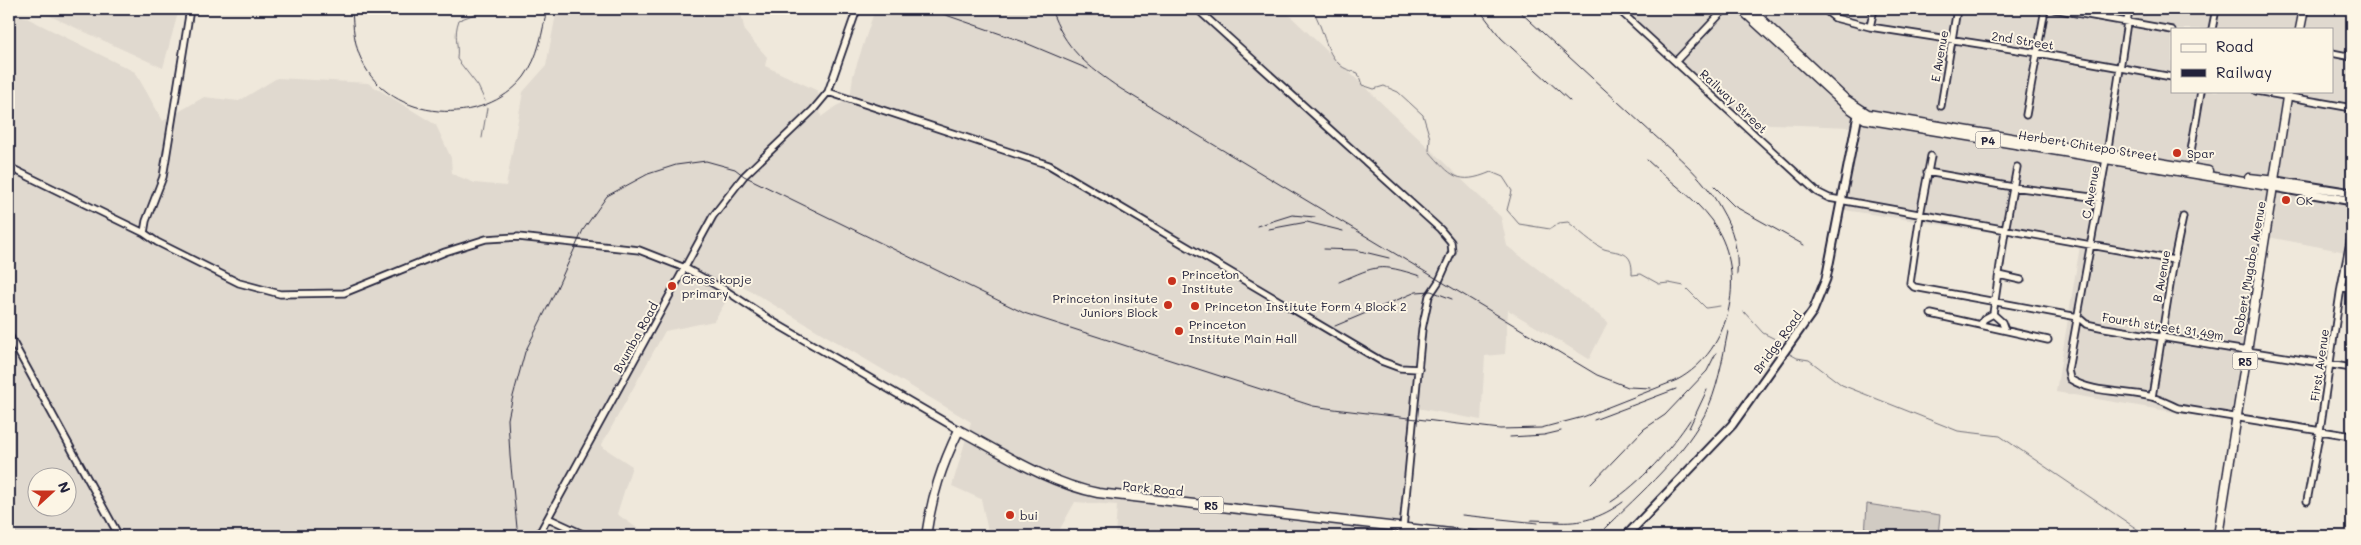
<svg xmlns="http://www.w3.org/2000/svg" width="2361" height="545" viewBox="0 0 2361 545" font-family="Mali,sans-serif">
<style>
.built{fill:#e0d9cf;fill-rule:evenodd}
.green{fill:#d1cbc3;stroke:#7a767f}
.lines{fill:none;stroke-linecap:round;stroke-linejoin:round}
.stream{stroke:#716f79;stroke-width:1}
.minor-casing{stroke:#22223b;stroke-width:9}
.major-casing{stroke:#22223b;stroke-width:11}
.highway-casing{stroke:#22223b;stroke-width:11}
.minor{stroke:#fcf5e5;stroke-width:5.5}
.major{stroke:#fcf5e5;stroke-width:7}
.highway{stroke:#fcf5e5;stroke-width:8}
.rail{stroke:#22223b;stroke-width:1}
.poi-dot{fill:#c8321e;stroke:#fcf5e5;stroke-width:2}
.labels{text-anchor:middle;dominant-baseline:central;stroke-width:4;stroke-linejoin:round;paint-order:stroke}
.shield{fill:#fcf5e5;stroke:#63616e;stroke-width:1}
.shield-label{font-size:11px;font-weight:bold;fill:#22223b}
.street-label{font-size:12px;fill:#22223b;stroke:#fcf5e5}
.poi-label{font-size:12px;fill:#22223b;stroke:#fcf5e5;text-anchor:start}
</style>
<rect width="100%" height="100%" fill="#efe8db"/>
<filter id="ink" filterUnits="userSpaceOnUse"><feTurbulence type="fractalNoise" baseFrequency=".02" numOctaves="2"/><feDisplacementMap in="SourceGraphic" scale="10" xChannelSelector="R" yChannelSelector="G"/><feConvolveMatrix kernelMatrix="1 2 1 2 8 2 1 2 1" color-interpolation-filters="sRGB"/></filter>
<g filter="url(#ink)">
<path class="built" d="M9,9L135,72L163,121L204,97L239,101L277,78L368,83L436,125L451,158L452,174L475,183L506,186L523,92L546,66L557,9H740L745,32L767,57L765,66L818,91L821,117L836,106L850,99L853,76L875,9H1283L1501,217L1507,246L1608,322L1589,359L1508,310L1505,354L1485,356L1481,420L1417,408L1404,530L1447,536H1115L1117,505L1075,502L1056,536H989L981,499L952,486L971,422L737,283L714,321L665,331L601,446L632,466L617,514L648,536H9ZM38,478H68V508H38Z
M35,9H179L163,68Z
M1613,9H2352V286L2350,285L2346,252L2268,237L2238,423L2056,392L2080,246L1838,209L1850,127L1745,123ZM2172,29H2332V91H2172Z"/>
<path class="green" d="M1867,504L1940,515L1938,536H1865Z"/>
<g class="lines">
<path class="stream" d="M1312,9C1324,26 1324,52 1340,65C1344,69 1352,71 1358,73L1362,85L1374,89L1384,86L1398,92L1423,115L1430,138L1429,151C1451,176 1458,186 1491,172L1503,177L1512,191L1507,210L1519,224L1550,229L1559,223L1568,222C1577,229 1594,245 1604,249C1621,254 1633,250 1632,275L1641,274L1659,284L1669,283L1684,286L1706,308L1720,306
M485,101L478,86L457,59C459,42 453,37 459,20L488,9
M482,138L487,108
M1744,312L1763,333L1777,340L1782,350
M1788,353L1797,358L1809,360L1842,385L1958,431L2000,436L2140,531L2143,536"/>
<g class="minor-casing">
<path id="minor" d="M1197,9L1440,229L1451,242L1452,252L1439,281L1429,296L1422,329L1403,528
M1618,9L1817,192L1829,198L2174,260
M1824,9L1835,18L1870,27L2038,53L2172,77
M2054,9L2172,30
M2129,9L2107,154L2068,370L2070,379C2093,394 2126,390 2152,397C2161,400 2169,404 2178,408L2352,436
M1870,27L1874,9
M2212,29L2216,9
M2332,53L2352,57
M1676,61L1725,9
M2256,91L2352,108
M828,92L1049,165L1381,361L1400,368L1419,369
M1941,106L1957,9
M2026,115L2045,9
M2191,151L2201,91
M1931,156L1920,215L1910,283L1914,287L2078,317L2086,324L2105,328L2352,368
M9,167L144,233L157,242L239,283L280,294L344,293L445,252L486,239L518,237L639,250L685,268L725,290L775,323L959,430
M1927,172L2013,187L2099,198
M144,233L146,221L163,177L190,9
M1999,275L2021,280
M2341,287L2352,289
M1931,314L2048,340
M1993,314L2005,231L2017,167
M1981,324L1984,319L1993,314L2002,322L2005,330
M9,335L119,536
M2152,397L2174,260L2183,217
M2307,501L2320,430L2341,287L2352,232
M548,518L587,536
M538,536L713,216L744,176L813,110L828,92L857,9"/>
</g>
<g class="major-casing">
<path id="major" d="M2276,181L2352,193
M2274,187L2352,201
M1626,536L1732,425L1813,311L1826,279L1858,115"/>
</g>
<g class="highway-casing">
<path id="highway" d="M1741,9L1848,107L1865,119L2274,187
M1750,9L1845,99L1868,114L2208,171
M2300,29L2304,9
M2249,178L2276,181
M926,536C932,496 941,467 959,430C1004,454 1048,483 1098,493L1477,536
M2218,536L2288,91"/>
</g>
<use href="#minor" class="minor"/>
<use href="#major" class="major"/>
<use href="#highway" class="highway"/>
<path class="rail" d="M352,9C353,26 354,45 362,61C390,122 484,128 524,77C539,57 542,32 547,9
M1051,9C1065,49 1087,66 1121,89L1597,375L1628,387L1651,388
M1517,9C1559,48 1601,86 1643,125C1671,151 1703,175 1721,209C1733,229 1739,251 1737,274
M1481,12L1501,38L1570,101
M943,14L1021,41L1088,69
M1714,186L1734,206L1804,245
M1257,226L1292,215L1315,217
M1269,229L1307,222L1343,231
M1324,249L1356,250L1389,258
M1339,282C1378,265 1379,263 1420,276
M1335,326L1416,292L1431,291L1452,299
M1594,420L1676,389
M1689,428L1707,390
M1510,437L1544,435L1561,431
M1591,484L1644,429L1665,415L1707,371L1716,353
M1611,502C1640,483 1671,449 1690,420
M1462,515L1538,523
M1531,520L1560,521
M1555,522C1581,524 1601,518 1623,502
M517,528L510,456L508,419L512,400L525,352L556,290L583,230L607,196L648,174L676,165L706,161L735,169L744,176L1024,313L1313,406L1334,409L1500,429L1541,428L1583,417L1677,380C1732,351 1749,270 1711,220C1694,197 1668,180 1647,160
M1597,536C1633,499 1679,462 1704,416C1718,390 1722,360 1728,331"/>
</g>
</g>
<g class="poi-dot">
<circle cx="2177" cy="153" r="5"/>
<circle cx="2286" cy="200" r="5"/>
<circle cx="1172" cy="281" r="5"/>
<circle cx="672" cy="286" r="5"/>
<circle cx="1168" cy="305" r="5"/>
<circle cx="1195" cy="306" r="5"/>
<circle cx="1179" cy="331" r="5"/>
<circle cx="1010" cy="515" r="5"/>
</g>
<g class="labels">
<g class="shield">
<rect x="1975.5" y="131.5" width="25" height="17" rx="4"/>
<rect x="2232.5" y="352.5" width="25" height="17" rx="4"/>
<rect x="1198.5" y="496.5" width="25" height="17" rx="4"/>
</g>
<g class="shield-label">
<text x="1988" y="140">P4</text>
<text x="2245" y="361">R5</text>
<text x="1211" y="505">R5</text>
</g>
<g class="street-label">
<text transform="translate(2023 40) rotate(9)">2nd Street</text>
<text transform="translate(1939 56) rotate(-80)">E Avenue</text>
<text transform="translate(1734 101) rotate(43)">Railway Street</text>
<text transform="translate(2088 145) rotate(9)">Herbert Chitepo Street</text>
<text transform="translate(2090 192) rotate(-80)">C Avenue</text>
<text transform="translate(2249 268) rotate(-80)">Robert Mugabe Avenue</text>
<text transform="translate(2161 276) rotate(-80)">B Avenue</text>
<text transform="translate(2163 326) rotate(9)">Fourth street 31,49m</text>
<text transform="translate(635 337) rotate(-61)">Bvumba Road</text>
<text transform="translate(1777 342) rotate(-54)">Bridge Road</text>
<text transform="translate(2319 365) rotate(-82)">First Avenue</text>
<text transform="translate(1153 488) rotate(6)">Park Road</text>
</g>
<g class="poi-label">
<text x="2187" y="153">Spar</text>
<text x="2296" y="200">OK</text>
<text x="1182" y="274">Princeton<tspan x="1182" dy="14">Institute</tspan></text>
<text x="682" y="279">Cross kopje<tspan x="682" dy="14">primary</tspan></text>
<text x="1158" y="298" text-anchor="end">Princeton insitute<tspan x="1158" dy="14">Juniors Block</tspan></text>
<text x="1205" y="306">Princeton Institute Form 4 Block 2</text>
<text x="1189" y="324">Princeton<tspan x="1189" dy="14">Institute Main Hall</tspan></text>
<text x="1020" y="515">bui</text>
</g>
</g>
<rect width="2361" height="545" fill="none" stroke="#fcf5e5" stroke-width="30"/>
<rect x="15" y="15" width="2331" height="515" fill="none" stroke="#22223b" stroke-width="2" filter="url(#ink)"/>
<rect x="2171" y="28" width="162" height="65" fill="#fcf5e5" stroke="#a5a1a1"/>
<rect x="2181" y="44" width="25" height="8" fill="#fcf5e5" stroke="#a5a1a1"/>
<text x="2216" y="52" font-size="15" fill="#22223b">Road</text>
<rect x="2181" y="69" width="25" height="8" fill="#22223b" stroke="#a5a1a1"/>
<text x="2216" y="78" font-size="15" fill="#22223b">Railway</text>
<g transform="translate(52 492) rotate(69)"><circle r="24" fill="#fcf5e5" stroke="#a5a1a1"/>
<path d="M0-4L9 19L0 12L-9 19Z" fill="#c8321e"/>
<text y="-8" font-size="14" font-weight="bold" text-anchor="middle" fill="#22223b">N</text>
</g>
</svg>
